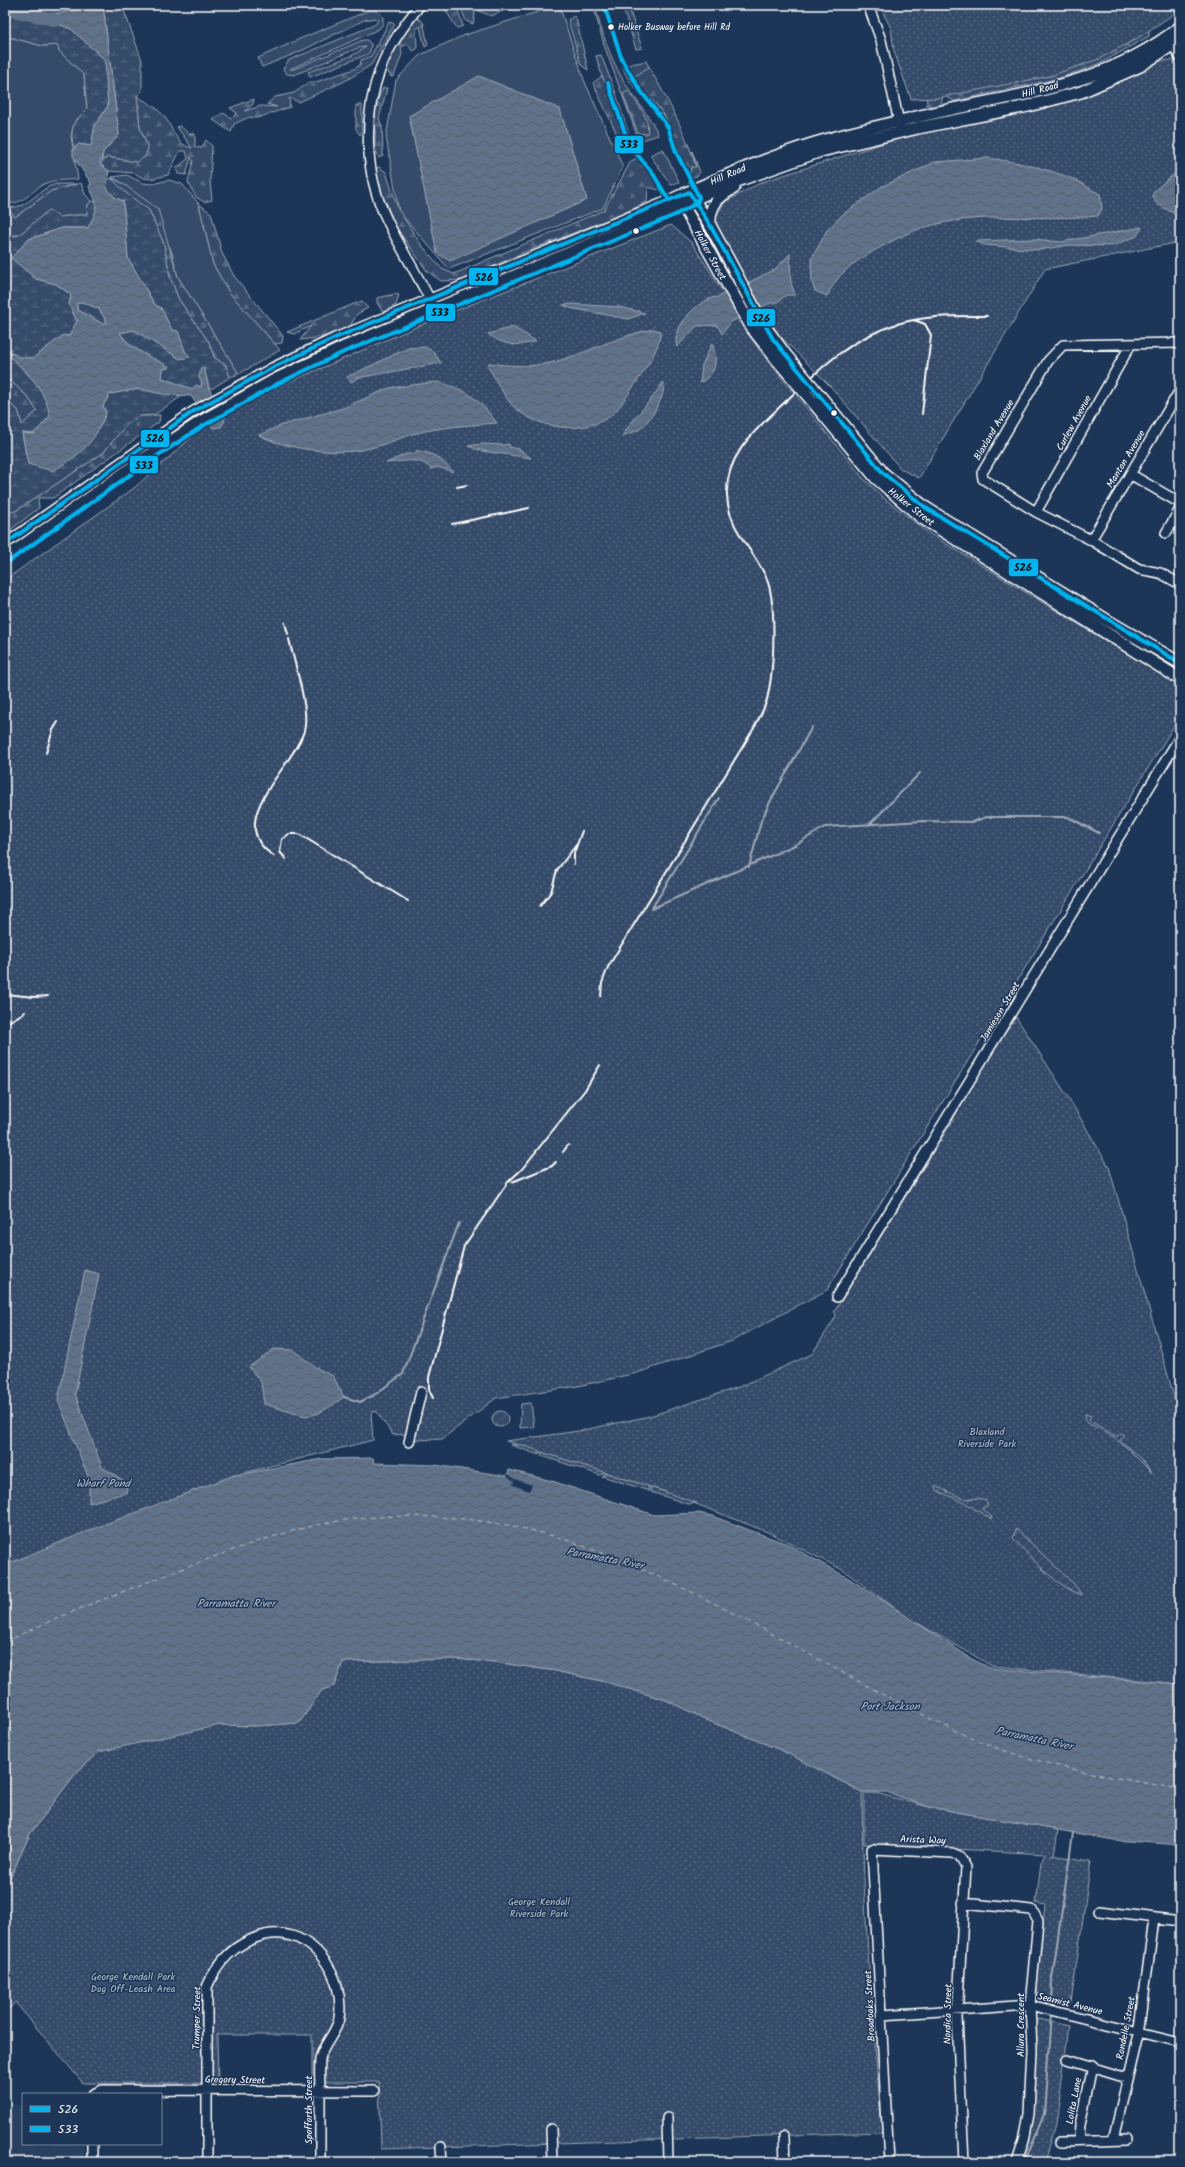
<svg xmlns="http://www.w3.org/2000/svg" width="1185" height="2167" viewBox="0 0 1185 2167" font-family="Kalam,sans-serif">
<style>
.built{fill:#2a4161}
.grass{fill:#364b69;stroke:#9aa5b4}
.forest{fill:url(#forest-firs);stroke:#9aa5b4}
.wetland{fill:url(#wetland-marsh);stroke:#9aa5b4}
.park{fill:url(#park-dots);stroke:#9aa5b4}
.garden{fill:url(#garden-furrows);stroke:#9aa5b4}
.water{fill:url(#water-waves);stroke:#a0aab8;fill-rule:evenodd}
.pier{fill:#1d3557}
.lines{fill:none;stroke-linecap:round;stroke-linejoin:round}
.stream{stroke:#a0aab8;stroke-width:2}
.river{stroke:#617289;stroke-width:13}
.ferry{stroke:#b8c0ca;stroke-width:1;stroke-dasharray:5 4;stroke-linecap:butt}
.minor-casing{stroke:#fff;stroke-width:12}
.major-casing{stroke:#fff;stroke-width:14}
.minor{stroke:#1d3557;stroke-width:9}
.major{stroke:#1d3557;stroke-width:11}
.rail{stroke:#fff;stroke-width:2}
.major-bridge-casing{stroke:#fff;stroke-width:14;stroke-linecap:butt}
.major-bridge{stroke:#1d3557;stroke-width:11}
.bus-1-casing{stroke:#1d3557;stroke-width:7}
.bus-2-casing{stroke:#1d3557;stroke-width:7}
.bus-1{stroke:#00b5ef;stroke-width:4}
.bus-2{stroke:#00b5ef;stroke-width:4}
.bus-dot{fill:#fff;stroke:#1d3557;stroke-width:1.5}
.labels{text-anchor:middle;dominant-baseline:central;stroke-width:3;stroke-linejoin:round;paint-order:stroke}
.bus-label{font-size:9px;fill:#fff;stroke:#1d3557;text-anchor:start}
.street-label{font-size:10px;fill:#fff;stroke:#1d3557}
.park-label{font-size:10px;fill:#b9c0ca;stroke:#1d3557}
.water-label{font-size:11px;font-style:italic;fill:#b8c0ca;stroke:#1d3557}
.line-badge{stroke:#1d3557;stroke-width:1.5}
.pale-badge-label{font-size:11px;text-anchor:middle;font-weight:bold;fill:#111}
</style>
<defs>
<pattern id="forest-firs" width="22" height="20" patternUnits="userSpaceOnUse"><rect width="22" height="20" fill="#364b69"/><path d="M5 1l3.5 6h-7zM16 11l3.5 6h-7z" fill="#546680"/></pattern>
<pattern id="wetland-marsh" width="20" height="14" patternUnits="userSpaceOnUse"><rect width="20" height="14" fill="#364b69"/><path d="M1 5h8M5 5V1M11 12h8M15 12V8" fill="none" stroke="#546680"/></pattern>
<pattern id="park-dots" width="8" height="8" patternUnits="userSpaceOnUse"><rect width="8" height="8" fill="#364b69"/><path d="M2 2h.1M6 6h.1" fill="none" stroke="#546680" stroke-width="1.8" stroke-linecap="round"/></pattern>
<pattern id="garden-furrows" width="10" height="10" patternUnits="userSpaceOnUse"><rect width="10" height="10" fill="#364b69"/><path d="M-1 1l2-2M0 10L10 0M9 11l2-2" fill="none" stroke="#546680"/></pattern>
<pattern id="water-waves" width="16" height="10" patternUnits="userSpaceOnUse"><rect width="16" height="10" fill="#617289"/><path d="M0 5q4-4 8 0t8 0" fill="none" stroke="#555d67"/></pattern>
</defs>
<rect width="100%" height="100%" fill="#1d3557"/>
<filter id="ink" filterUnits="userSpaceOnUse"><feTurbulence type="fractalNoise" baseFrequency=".025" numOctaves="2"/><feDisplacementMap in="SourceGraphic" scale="8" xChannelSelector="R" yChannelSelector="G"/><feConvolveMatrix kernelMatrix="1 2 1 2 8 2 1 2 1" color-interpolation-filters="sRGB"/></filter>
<g filter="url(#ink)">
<path class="built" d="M5,2105H23V2144H84V2162H5Z"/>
<path class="grass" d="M559,5L584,80L623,167L603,208L449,269L399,212L386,137L396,80L420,55L465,35Z
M593,5H595C601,30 609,55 622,78C628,89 658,128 658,135L639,141L604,45Z
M370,10L378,11L383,16V24L379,29L290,69H294L363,40H367L371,44L370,52L368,54L310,77L308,72L351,56L366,47L358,48L294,75L287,74L283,69L289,60L374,25L378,21L376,18L364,20L299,52L262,67L258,58L302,38Z
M5,36L43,46L58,45L59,51L84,75L87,110L74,122L71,136L78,179C67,181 56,179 46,183C31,190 24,206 5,203Z
M601,55L615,91L610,93L602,76L596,56Z
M646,61L649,67L632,79C643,91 656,103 665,117C676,134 680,159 690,176L691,167L696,166L692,151L700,172L697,176L688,178C677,162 676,143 667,126C655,105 630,90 622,66Z
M663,149L679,182L671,185L650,155Z
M127,175L143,183L152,184L169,180L182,184L199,204L213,264L229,292L280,350L239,374L178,277L171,249L122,183L112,177Z
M81,183L85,194L91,201L88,205L87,214L59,217L49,210L19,235L5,236V225L7,222L5,219V213L9,210L15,217L51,191Z
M531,1403L534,1427L520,1428L521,1404Z"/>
<path class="forest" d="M442,5H460L458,10L463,26L457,28Z
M460,5H472L475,14L473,24L466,21Z
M494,5H526H517L491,16L479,11L480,7L491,9Z
M622,5H628L642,48L636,49Z
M1032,5L1150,17L1149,36L1101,63L1060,78L954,101L943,95L941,106H927L926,87Z
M574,16L576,18L588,70L581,65L568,20Z
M417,18L423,22L428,45L425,47L420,27L416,28L417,49L412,51L408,44L401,47L402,54L394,76L391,77L386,69L400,39Z
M389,22L395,24L371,65L345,81L299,102L289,98L290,107L257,118L249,117L234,124L231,132L213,120L223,113L232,118L237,113L230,108L254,99L253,104L245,111L261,106L277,107L267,104L275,97L294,93L310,82H316L354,69L360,65L361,60L371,56Z
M649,67C667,99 686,132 696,167H691L690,177C680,158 676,138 666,118C658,104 642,91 632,78Z
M602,76L610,93L615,91L628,131L626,145L621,143L593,83Z
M383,88H387L379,119L382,126L383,156L379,158L375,148V106Z
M628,91C637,104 651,118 647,134L638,133L623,94Z
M137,96C144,101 154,105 160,112C173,123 173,144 192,148L177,127L180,126L188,133L195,134V147L202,148L206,140L212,146L210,181L212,200L204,202L196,197L188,182L193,161L191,157L186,175L178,174L176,168L188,159L186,151H180L168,175L151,179L143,178L134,173L109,171L100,164L108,157L136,162L148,148L140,128Z
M356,105H362V132L360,135L356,129Z
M639,157C651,165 658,175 659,190L648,187L647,202L622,214L522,253L463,280L441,281L427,271L398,230L389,212L387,203L382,199L375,169L379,167L386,172L398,209L420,243L442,269L454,274L604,210L631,161Z
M111,178L122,183L158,209L178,277L239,374L230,377L226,366L214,357L209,342L179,300L170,277L164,244L149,210L125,193Z
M199,204L211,213L222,253L234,276L283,336L282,343L275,344L229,292L213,264Z
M395,294L399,295L396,305L383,312L377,303V298Z
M361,301L368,308L357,314L349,328L324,337L300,340L311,326L294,334L287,332Z
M5,376L27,396L37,411L22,425L18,410L5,400Z
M160,415L159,422L53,498H38L39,508L5,534V515L17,510L103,453L126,425L140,416Z"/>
<path class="wetland" d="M6,5H76L75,10L40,17L71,29L105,60L108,106L95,125L91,147L79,144L74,148C69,129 73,123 87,109L84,75L59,51L58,45L43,46L5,36V14L20,17L29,12Z
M103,5H122L142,60V91L137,96L140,128L148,148L145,157L136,162L108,157L102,161L103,152L119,135Z
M111,178L126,193L149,210L164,244L170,277L179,300L209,342L214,357L226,366L230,377L213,388H209L204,368L201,387L192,389L162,378L163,369L169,367C153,358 129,349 120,333L134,330L180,359L185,351L178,332L172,331L161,308L155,305L128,258L123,201L114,197L106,187L108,179Z
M91,201L97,202V211L88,228H62L29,239L12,258L36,279L56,284L71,295L69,305L77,321L69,336H63L33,358L18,357L5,347V236L19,235L49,210L59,217L87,214L88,205Z
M82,301L99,309L107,322L103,324L78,310L76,304Z
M5,350L35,382L47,399L50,416L34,434L22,433L28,464L53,470L101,425L106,413L103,406L110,394L138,389L182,396L154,415L140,416L126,425L103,453L17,510L5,515V425L10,424L7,418L5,419V400L18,410L22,425L37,411L27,396L5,376Z"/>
<path class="park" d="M879,5H1180V10L1136,39L1099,59L1050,76L937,98L911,99L894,51L891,28Z
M1180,59V242L1045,269L919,478L901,469L831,387L778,334L710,225L725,202L762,182L915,133L1050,106L1110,86L1161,61Z
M57,184H76L51,191L15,217L9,210L5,213V207C29,211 36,188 57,184Z
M671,225L692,243L720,287L740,323L764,356L864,479L885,499L930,534L1180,686V716L827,1290L732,1341L637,1373L578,1386L496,1398L442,1439L417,1440L408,1434L393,1435L376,1411L371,1413L373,1440L232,1476L5,1568V580L134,488L199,431L280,386L437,318Z
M1016,1017L1068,1097L1109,1167L1180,1418V1684L992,1666L907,1617L843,1570L770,1533L663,1491L506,1441L579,1431L650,1416L739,1387L812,1354L835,1318L836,1314L834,1312L950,1125L978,1073Z
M454,1659L495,1662L556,1671L606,1682L666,1700L709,1721L783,1751L862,1792C862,1905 873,2019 882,2132L381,2149L379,2082H312V2035H217L218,2083H83L15,2002L5,2014V1889L30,1834L75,1774L98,1752L190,1730L220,1725L254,1726L299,1723L322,1690L334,1686L343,1662Z
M864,1793H876L929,1807L1058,1830L1054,1855H1051L1091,1861L1071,2003L1046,1998L1035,1991L1045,1905L1036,1903L1041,1863L1045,1854L864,1844Z
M1040,2019L1068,2026L1055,2124L1044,2162H1020L1033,2120L1035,2069L1034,2024L1036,2020Z"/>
<path class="garden" d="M492 1419a8 8 0 1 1 16 0a8 8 0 1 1-16 0Z
M1085,1414L1091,1416L1089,1420L1117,1437L1120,1433L1124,1435L1120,1440L1141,1459L1152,1473L1125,1446L1102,1430L1086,1422Z
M511,1445H522L539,1451V1455Z
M541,1452L604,1472L600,1475L542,1456Z
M606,1473L648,1486L649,1491L602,1476Z
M935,1486L964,1499L979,1498L986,1500L988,1505L982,1509L992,1517L991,1519L965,1503L936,1490Z
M650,1487L697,1503L688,1504L651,1492Z
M1016,1529L1074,1584L1082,1595C1054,1585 1033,1559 1013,1538Z"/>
<path class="water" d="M5,5L7,6L30,12L20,17L5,14Z
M76,5H103L119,135L103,152L100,164L109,171L106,187L114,197L123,201L128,258L155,305L161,308L172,330L178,331L185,351L190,357L180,359L134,330L120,333C129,350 154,358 170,367L163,369L162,378L192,389L196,385L201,387L202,383L199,378L201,367L204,368L209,388L225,421L221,427L213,428L191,396L162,394L138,389L110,394L103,406L106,413C93,445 82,453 53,471L28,464L22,433L34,434L50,416C44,386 27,373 6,353L5,347L18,357L33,358L63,335L69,336L77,321L69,305L71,295L56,284L36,279L11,258L29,239L62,228H88C98,208 99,206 89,187L91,183L73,156V150L79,144L91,146L95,125L108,106L105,60L71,29L40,17L75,10ZM82,302L99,309L107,322L103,324L78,310L76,304Z
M479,76L560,109L587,200L450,261L437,253L409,116Z
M988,158C1017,162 1046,168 1073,179C1083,183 1090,190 1100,194L1102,209L1098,216C1041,221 977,211 922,228C904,234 888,243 872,252C851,264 838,274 827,296L815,291L812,283L811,260L827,230L842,215L881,187L935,162Z
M1180,169V217L1157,204L1152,195L1156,189Z
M1142,227L1137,236L1112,246L1070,245L1039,250L985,245L975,241L1035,239L1061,242Z
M790,254L791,283L795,295H786L776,303H770L731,322L722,334L717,325L697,326L677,347C670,328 700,297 718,297L774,270Z
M571,304L619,307L645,313L628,319L570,308L563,305Z
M513,327L536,341C518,347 504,346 488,334Z
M653,329L661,331C659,351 646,367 636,383C626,397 617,414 602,421C575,434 534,427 513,406C503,396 496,379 488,367L489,363C508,366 531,367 550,363C586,354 617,336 653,329Z
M712,343C718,361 717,373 700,383L702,365Z
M424,347L433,351L441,363L357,378L352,382L347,377L408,348Z
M436,382C466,388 479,399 497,423C471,425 438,427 413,434C397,439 382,446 366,449C339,456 284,449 259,435L282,425L343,408L389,388Z
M663,382C668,394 649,422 640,429C635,432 627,434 622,436C634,417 651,402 663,382Z
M482,444L504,445L509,444V447L519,449L531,458L482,451L468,446Z
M416,451C432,451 443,460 453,472L438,467L431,469C420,456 402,462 386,463L406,454H414Z
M85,1270L99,1274L75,1394L102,1467L123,1480L128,1492L89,1503V1479L58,1400Z
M274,1349L293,1350L315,1367L333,1376L344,1397C332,1405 316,1419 301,1415C288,1412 277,1407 264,1404L261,1382L249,1367Z
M373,1458L374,1463L435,1465L507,1476L509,1470L552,1481L654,1515L699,1513L712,1516L787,1544L850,1579L972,1659L990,1668L1180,1684V1845L1114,1840L929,1807L886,1792H862L783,1751L709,1721L666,1700L606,1682L556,1671L495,1662L454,1659L343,1662L334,1686L322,1690L299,1723L254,1726L220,1725L98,1752L75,1774L30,1834L5,1889V1565L90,1530L232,1476L321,1459Z"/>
<path class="pier" d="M508,1474L515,1479L532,1485L529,1491L513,1485L514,1481L507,1476Z"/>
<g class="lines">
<path class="stream" d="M869,825L920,773
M749,867L761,821L771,800L812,727
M652,908L719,798
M651,909L795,845L825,827L923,821L972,822L987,817H1068L1099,833
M344,1397L360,1402L374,1395L403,1374L459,1223
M1051,2006L1052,1979L1073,1833
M1025,2162L1044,2114L1051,2013"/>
<path class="river" d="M5,9L56,20"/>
<path class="ferry" d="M5,1642C60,1615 117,1594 174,1572C232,1550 292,1526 354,1519C421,1512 489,1518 554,1536C578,1543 601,1553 624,1562C743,1610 850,1683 967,1736C1034,1766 1108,1776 1180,1789"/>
<g class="minor-casing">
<path id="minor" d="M420,5C405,24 390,44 381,67C363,115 364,172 386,218C400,248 418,275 432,304
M868,5L881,40L900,127
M1169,39L1180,57
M1180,343L1063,345L1048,361L982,473L983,479L1036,512L1091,540L1139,569L1160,573L1180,584
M1130,474L1180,503
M1036,512L1131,344
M1166,533L1180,509
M1091,540L1180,390
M5,544L194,411L272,368L335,338L675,198
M5,557L145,457L200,421L276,378L342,347L681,205
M837,1297L1180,737
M409,1442L421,1392
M963,1903L1032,1910L1038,1921L1030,2005L1032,2050L1029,2114L1024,2141L1017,2162
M1099,1911L1180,1921
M882,2015L1030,2005L1180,2042
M1067,2060L1127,2078
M93,2094L102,2090L374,2091
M667,2118L668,2162
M551,2129L552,2162
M784,2137L785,2162
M1113,2140L1140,2027L1154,1918
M1079,2141L1080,2125L1092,2066
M1059,2142L1128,2140
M92,2144V2162
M441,2147L442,2162
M207,2162V1987C218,1960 236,1942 265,1935C312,1925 346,1977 339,2018C337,2033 322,2045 320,2059C319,2070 320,2082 320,2092C320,2116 320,2139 320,2162
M889,2162L872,1849L952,1853L959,1856L966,1867L957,2017L964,2162"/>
</g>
<g class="major-casing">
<path id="major" d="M690,194L710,225L763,324L785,354
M681,205L726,185L821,151L918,128L1028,106L1081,92L1140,66L1180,40
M710,225C709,206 717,197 734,188
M778,361L752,328L686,211L675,198C721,177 767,158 815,143C847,133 880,126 912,118C1006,95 1101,90 1180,27
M811,385L883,473L926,508L1105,619L1180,663
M812,401L876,478L922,518L1180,679"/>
</g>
<use href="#minor" class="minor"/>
<use href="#major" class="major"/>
<path class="rail" d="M914,320L925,324L931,335L922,414
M457,487L467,485
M452,524L529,508
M285,623L288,634
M46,753L53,730L58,722
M274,856C221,822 293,768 304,731C310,709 294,662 289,639
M286,859L280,852L282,839L289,834H299L408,901
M574,864V853L582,831
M540,906L551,892L557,870L577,844
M5,994L34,997L48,996
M601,996L602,983L608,967L754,728C759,718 766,707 768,695C774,667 778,597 764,573C750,546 728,527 727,495C725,453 759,427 786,401C820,369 848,340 894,325C924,315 955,316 987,316
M5,1024L25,1012
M563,1152L568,1145
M512,1182L552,1166L556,1162
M433,1398L429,1390V1377L464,1246L508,1182L522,1169L585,1090L600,1065"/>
<g class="major-bridge-casing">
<path id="major-bridge" d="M785,354L811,385
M778,361L812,401"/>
</g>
<use href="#major-bridge" class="major-bridge"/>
<g class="bus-1-casing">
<path id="bus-1" d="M5,544L194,411L272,368L335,338L689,192L710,225L773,339L883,473L926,508L1180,663"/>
</g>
<g class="bus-2-casing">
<path id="bus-2" d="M608,83L629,145L652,172L667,197
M8,562L148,462L203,426L279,383L344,352L675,215L697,203L699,197L676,152L668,127L640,90L622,60L604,5"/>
</g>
<use href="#bus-1" class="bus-1"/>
<use href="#bus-2" class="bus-2"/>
</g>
</g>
<g class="bus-dot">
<circle cx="611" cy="27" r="3.5"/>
<circle cx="636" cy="231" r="3.5"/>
<circle cx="834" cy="413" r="3.5"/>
</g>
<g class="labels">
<g class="bus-label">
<text x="618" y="27">Holker Busway before Hill Rd</text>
</g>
<g class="street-label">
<text transform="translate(1040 90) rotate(-15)">Hill Road</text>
<text transform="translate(728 175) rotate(-23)">Hill Road</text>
<text transform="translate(710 255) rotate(61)">Holker Street</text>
<text transform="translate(1074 423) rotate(-61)">Curlew Avenue</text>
<text transform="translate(994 430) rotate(-59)">Blaxland Avenue</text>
<text transform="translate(1126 459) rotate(-59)">Manton Avenue</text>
<text transform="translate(911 507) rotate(38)">Holker Street</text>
<text transform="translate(1000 1012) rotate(-59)">Jamieson Street</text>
<text transform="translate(923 1840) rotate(2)">Arista Way</text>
<text transform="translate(1070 2004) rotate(14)">Seamist Avenue</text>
<text transform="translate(870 2006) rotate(-93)">Broadoaks Street</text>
<text transform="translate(948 2014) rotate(-89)">Nordica Street</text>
<text transform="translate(197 2018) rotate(-89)">Trumper Street</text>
<text transform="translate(1021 2025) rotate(-90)">Allura Crescent</text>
<text transform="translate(1126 2028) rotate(-79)">Rondelle Street</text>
<text transform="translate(235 2080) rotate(1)">Gregory Street</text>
<text transform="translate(1074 2101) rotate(-79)">Lolita Lane</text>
<text transform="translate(309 2110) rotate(-90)">Spofforth Street</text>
</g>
<g class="park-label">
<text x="987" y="1432">Blaxland<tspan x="987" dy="12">Riverside Park</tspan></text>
<text x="539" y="1902">George Kendall<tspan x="539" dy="12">Riverside Park</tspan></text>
<text x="133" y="1977">George Kendall Park<tspan x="133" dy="12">Dog Off-Leash Area</tspan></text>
</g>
<g class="water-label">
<text x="103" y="1484">Wharf Pond</text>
<text transform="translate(605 1559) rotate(11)">Parramatta River</text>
<text x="236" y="1604">Parramatta River</text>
<text x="890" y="1707">Port Jackson</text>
<text transform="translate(1034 1739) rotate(12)">Parramatta River</text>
</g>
</g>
<g class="line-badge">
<rect x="614" y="135" width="30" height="19" rx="4" fill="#00b5ef"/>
<rect x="468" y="267" width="31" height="19" rx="4" fill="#00b5ef"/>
<rect x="425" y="303" width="31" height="19" rx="4" fill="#00b5ef"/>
<rect x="746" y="308" width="30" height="19" rx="4" fill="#00b5ef"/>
<rect x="140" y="429" width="30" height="19" rx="4" fill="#00b5ef"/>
<rect x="129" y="455" width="30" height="19" rx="4" fill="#00b5ef"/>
<rect x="1008" y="558" width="31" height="19" rx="4" fill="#00b5ef"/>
</g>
<g class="pale-badge-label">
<text x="629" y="148">533</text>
<text x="484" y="281">526</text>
<text x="440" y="316">533</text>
<text x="761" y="322">526</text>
<text x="155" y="442">526</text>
<text x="144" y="469">533</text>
<text x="1023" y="571">526</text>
</g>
<rect width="1185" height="2167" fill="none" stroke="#1d3557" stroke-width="20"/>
<rect x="10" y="10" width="1165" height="2147" fill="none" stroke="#fff" stroke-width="1.5" filter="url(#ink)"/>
<rect x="22" y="2093" width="140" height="52" fill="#1d3557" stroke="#77869a"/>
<rect x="30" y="2106" width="20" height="6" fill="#00b5ef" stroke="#77869a"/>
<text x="58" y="2113" font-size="12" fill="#ffffff">526</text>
<rect x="30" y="2126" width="20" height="6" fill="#00b5ef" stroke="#77869a"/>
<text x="58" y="2133" font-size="12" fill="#ffffff">533</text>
</svg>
